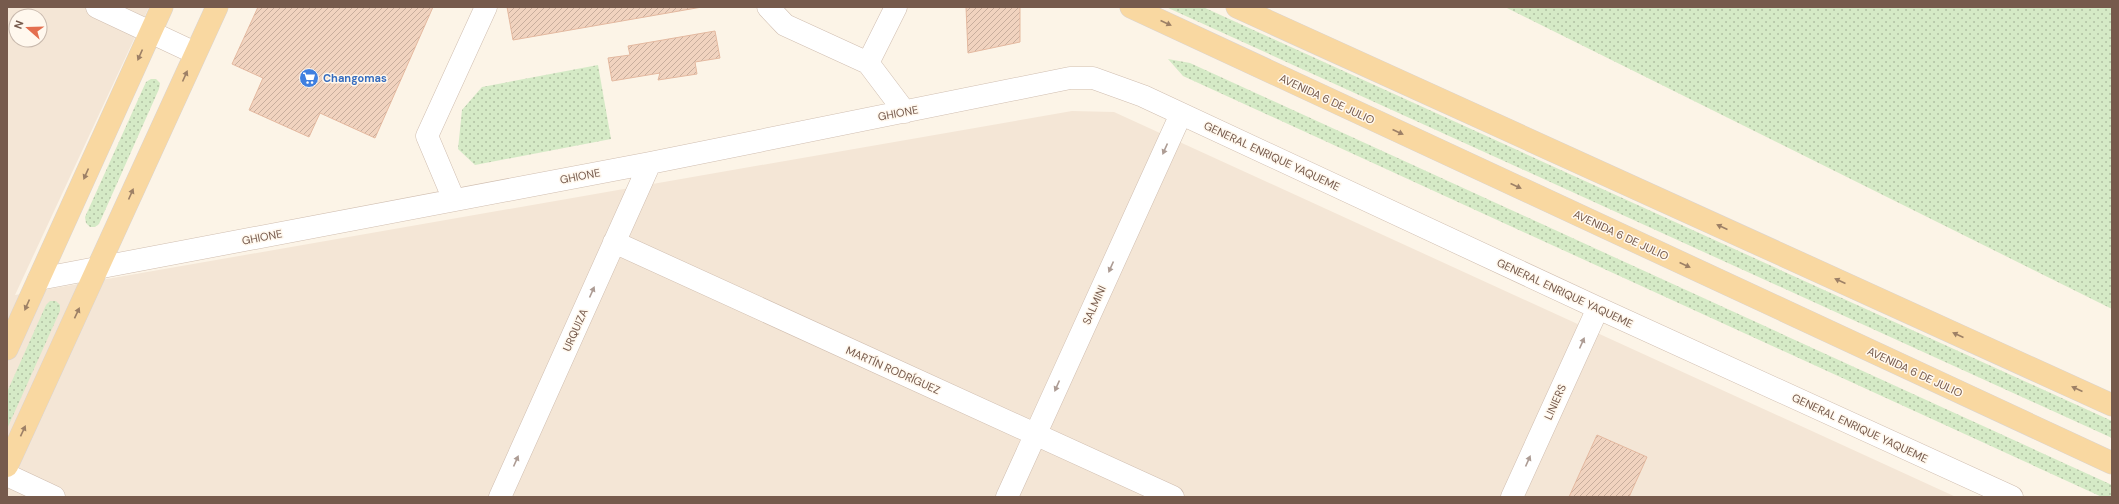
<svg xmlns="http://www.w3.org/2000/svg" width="2119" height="504" viewBox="0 0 2119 504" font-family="'DM Sans',sans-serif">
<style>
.residential{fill:#f4e6d6;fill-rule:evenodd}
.grass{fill:url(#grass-dots)}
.building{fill:url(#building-hatch);stroke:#e4b9a0}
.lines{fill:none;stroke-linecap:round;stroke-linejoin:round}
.minor-casing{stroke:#d0beb0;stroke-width:23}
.major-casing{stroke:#dbd4d0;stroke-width:23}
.minor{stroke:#fff;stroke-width:22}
.major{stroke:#f9d8a1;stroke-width:22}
.oneway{fill:#9d8066}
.oneway2{fill:#ad9c94}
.labels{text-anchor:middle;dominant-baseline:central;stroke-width:3;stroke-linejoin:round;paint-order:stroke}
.shop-label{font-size:11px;font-weight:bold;fill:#366cbe;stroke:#fff8ee;text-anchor:start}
.street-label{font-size:11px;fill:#765a4c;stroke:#fff8ee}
</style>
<defs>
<pattern id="grass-dots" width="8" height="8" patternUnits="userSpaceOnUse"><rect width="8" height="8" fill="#d5eac6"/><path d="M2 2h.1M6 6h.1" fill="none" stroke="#b1c1a3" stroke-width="1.8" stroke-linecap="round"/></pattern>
<pattern id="building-hatch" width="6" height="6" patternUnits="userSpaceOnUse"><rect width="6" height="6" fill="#f1d3bf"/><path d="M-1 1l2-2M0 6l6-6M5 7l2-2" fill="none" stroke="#c8ae9d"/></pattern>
</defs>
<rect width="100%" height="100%" fill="#fcf4e7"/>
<path class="residential" d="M7,7H149L15,295L1072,111L1114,112L1956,497H7ZM16,16H40V40H16Z"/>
<path class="grass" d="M1166,7H1203L2112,421V438Z
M1505,7H2112V309Z
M1168,59L1190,63L2112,485V497H2102L1183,76Z
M598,65L611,139L475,165L458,149L462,110L482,87Z
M151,79H156L160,83L159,89L99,224L95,227H90L86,223L85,217L146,82Z
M50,301H56L60,305V311L7,429V392L46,305Z"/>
<path class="building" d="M258,7H433L375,138L320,113L309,137L249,110L263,78L232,64Z
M507,7H702L513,40Z
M966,7H1020V42L968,53Z
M715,31L720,58L695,62L697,74L658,80L660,73L612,81L608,58L630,55L628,46Z
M1597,435L1647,457L1629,497H1569Z"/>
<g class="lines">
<g class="minor-casing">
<path id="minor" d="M97,7L195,53
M768,7L785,25L868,63L905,112
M868,63L896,7
M454,200L427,136L486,7
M614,242L1173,497
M39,279L650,163L1070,78H1093L1143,96L1598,308L2012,497
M7,475L54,497
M500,497L650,163
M1007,497L1181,114
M1512,497L1598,308"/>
</g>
<g class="major-casing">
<path id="major" d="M1131,7L2112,463
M1237,7L2112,405
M7,349L162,7
M7,466L217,7"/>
</g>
<use href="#minor" class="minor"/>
<use href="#major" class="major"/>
</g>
<defs><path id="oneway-solid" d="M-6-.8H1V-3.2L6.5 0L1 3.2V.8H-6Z"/></defs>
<g class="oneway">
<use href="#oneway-solid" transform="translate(1166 23) rotate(25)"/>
<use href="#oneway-solid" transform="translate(140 55) rotate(114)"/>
<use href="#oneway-solid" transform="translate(185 76) rotate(-66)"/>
<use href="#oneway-solid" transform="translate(1398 132) rotate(25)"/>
<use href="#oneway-solid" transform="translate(86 174) rotate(114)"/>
<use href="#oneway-solid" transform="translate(1516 186) rotate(25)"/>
<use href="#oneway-solid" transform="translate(131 194) rotate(-66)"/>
<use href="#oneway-solid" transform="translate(1722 227) rotate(-156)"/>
<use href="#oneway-solid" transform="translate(1685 265) rotate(25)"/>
<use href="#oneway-solid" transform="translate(1840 281) rotate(-156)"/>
<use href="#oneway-solid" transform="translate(27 305) rotate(114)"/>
<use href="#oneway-solid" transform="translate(77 313) rotate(-65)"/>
<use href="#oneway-solid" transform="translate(1958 335) rotate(-156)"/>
<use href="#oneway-solid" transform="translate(2077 389) rotate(-156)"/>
<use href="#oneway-solid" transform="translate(23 431) rotate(-65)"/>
</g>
<g class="oneway2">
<use href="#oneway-solid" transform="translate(1165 149) rotate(114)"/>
<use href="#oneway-solid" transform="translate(1111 267) rotate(114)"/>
<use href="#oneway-solid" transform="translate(592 292) rotate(-66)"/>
<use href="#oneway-solid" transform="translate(1582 343) rotate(-66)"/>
<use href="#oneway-solid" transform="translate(1057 386) rotate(114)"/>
<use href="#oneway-solid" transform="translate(516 461) rotate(-66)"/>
<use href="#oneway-solid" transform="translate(1528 461) rotate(-66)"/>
</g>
<defs>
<g id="supermarket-disc" transform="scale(1)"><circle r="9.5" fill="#3f7fe0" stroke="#fff8ee"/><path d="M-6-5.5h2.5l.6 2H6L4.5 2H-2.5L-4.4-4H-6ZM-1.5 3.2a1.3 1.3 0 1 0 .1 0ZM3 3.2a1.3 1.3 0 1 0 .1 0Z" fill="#fff"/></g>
</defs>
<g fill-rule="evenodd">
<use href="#supermarket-disc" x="309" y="78"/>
</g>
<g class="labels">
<g class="shop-label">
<text x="323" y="78">Changomas</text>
</g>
<g class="street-label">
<text transform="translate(1327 99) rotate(25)">AVENIDA 6 DE JULIO</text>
<text transform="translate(898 113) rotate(-11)">GHIONE</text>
<text transform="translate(1272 156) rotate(25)">GENERAL ENRIQUE YAQUEME</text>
<text transform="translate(580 176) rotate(-11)">GHIONE</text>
<text transform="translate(1621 235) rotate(25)">AVENIDA 6 DE JULIO</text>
<text transform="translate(262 237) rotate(-11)">GHIONE</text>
<text transform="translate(1565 293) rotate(25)">GENERAL ENRIQUE YAQUEME</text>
<text transform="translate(1094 305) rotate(-66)">SALMINI</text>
<text transform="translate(575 330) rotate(-66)">URQUIZA</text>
<text transform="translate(893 370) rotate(24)">MARTÍN RODRÍGUEZ</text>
<text transform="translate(1915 372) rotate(25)">AVENIDA 6 DE JULIO</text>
<text transform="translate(1555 402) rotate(-66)">LINIERS</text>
<text transform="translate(1860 428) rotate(25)">GENERAL ENRIQUE YAQUEME</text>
</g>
</g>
<rect width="2119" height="504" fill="none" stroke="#765a4c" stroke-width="16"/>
<g transform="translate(28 28) rotate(290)"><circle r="19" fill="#fff8ee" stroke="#c8b9ad"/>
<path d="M0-3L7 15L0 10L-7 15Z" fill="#e46f4f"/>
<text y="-6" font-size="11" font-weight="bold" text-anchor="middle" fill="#765a4c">N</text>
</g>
</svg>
